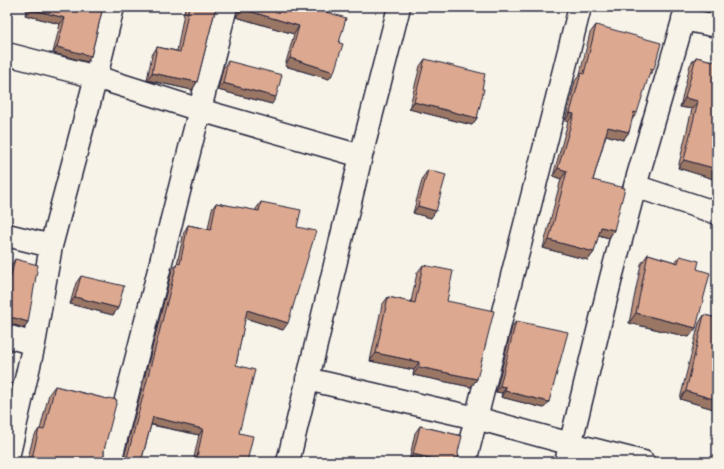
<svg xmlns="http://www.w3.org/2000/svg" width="724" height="469" viewBox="0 0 724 469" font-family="Mynerve,sans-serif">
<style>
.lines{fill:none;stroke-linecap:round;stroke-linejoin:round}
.minor-casing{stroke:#22223b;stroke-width:25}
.minor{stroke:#f7f3e8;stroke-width:22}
.wall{fill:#bd917c;stroke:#22223b}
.shaded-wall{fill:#9a7665;stroke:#22223b}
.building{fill:#dca990;stroke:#22223b}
</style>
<rect width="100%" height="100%" fill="#f7f3e8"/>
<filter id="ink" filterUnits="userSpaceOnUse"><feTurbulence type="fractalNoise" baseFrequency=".025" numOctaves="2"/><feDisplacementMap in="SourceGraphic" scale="8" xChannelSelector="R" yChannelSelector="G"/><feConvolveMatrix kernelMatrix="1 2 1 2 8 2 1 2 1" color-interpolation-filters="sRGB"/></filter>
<g filter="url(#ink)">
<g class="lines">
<g class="minor-casing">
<path id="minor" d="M683,19L717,26
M7,54L96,77L200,110L361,156
M635,186L717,213
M7,235L51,246
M7,336L34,344
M307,379L476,418L571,444L643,462
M7,462L34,344L51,246L96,77L113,7
M110,462L226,7
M288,462L361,156L399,7
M465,462L580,7
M566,462L611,278L635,186L687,7"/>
</g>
<use href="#minor" class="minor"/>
</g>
<path class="wall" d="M27,7H103L91,56L87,62L53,53L60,24L25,15Z
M185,7H216L197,82L192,90L147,80L152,55L157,47L177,51Z
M238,7H310L339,43L334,72L329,79L285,66L294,34L236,17Z
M596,25L648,77L631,121L629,132L623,140L606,135L593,180L614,230L609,238L598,235L594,252L588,260L543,248L561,179L553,176L568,122L565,121L575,81L580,74L590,33Z
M696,57L717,62V180L678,168L692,109L680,107L690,65Z
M425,59L482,89L477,118L472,125L409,109L420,66Z
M228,61L272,104L218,90L223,68Z
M428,170L431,218L413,213L423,177Z
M261,202L297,227L283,330L245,318L236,365L239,433L247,462H193L199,435L151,425L141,462H123L172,270L177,263V264L184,232L188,225L208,229L212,209L216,203L256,211V209Z
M648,254L675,262L680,256L697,269L696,328L689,337L629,323L641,264Z
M15,259L28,322L24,328L11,324H7V281L11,265Z
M423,265L447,301L477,379L471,387L413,375L414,370L370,361L382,305L388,297L411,302L417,273Z
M81,276L118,308L113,315L70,304L76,283Z
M704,315L717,318V410L680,399L699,323Z
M516,321L544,408L501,397L502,393L496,392L512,327Z
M55,386L107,399L108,398L104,450V456L106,462H27L33,438L39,429L40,430L49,394Z
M420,426L462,436L409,461L415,433Z"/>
<path class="shaded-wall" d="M30,9L65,18L60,24L25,15Z
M242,9L299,26L294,34L236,17Z
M57,47L91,56L87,62L53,53Z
M290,58L334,72L329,79L285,66Z
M651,69H654L648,77L645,76Z
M152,73L197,82L192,90L147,80Z
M223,83L276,97L272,104L218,90Z
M685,98L698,101L692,109L680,107Z
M414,102L477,118L472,125L409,109Z
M634,112L637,113L631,121Z
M570,113L574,114L568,122L565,121Z
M608,127L629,132L623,140L603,134Z
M684,160L717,169V180L678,168Z
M558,168L567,171L561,179L553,176Z
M418,206L436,211L431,218L413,213Z
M601,227L614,230L609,238L595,234Z
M549,240L594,252L588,260L543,248Z
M75,297L118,308L113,315L70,304Z
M247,310L288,323L283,330L242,317Z
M636,313L696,328L689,337L629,323Z
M9,318H15L28,322L24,328L11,324H7V319Z
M376,353L419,362L414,370L370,361Z
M419,367L477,379L471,387L413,375Z
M500,386L506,387L502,393L496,392Z
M505,391L549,402L544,408L501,397Z
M686,391L717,400V410L680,399Z
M153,417L203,429L199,435L149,424Z
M413,454L446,462H412L409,461Z"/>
<path class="building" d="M30,7H103L91,56L57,47L65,18L30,9Z
M189,7H216L197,82L152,73L157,47L180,52Z
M242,7H310L346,18L339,43L343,44L334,72L290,58L299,26L242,9Z
M596,25L661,43L654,69H651L637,113L634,112L629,132L608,127L593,180L625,188L614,230L601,227L594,252L549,240L567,171L558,168L574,114L570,113L581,73L584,74Z
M696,57L717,62V169L684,160L698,101L685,98Z
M425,59L485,74L482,89H484L477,118L414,102Z
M228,61L282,75L276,97L223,83Z
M428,170L446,175L436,211L418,206Z
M261,202L301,210L297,227L316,231L288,323L247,310L236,365L255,370L239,433L253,436L247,462H196L203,429L153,417L141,462H124L127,458L177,263L180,264L188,225L211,230L216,203L259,211Z
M648,254L678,263L680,256L699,261L697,269L710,273L696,328L636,313Z
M15,259L38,265L28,322L15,318H9L7,319V292Z
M423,265L453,271L447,301L494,311L477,379L419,367V362L376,353L388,297L415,303Z
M81,276L124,286L118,308L75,297Z
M704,315L717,318V400L686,391Z
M516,321L568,332L549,402L505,391L506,387L500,386Z
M55,386L107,399L108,398L117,400L104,450V456L106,460V462H31L39,429L44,430Z
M420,426L462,436L458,452L459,460L458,462H446L413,454Z
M327,457L349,462H325Z"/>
</g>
<rect width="724" height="469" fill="none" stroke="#f7f3e8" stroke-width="24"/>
<rect x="12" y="12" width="700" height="445" fill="none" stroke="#22223b" stroke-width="1.5" filter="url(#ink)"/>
</svg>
